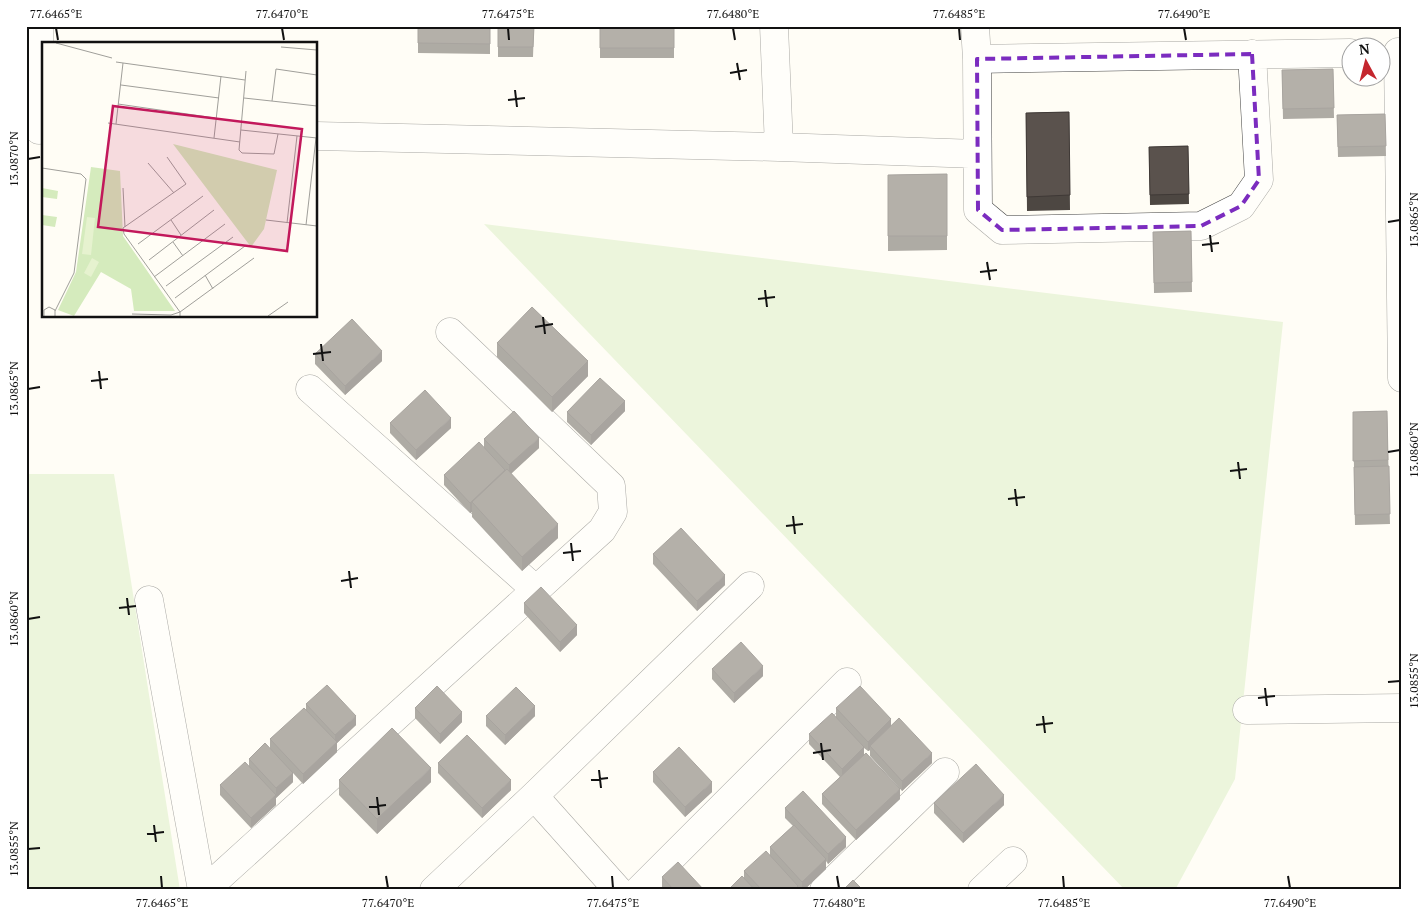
<svg xmlns="http://www.w3.org/2000/svg" width="1428" height="916" viewBox="0 0 1428 916" font-family="'PT Serif',serif">
<style>
.green{fill:#d5ebbd}
.lines{fill:none;stroke-linecap:round;stroke-linejoin:round}
.street-casing{stroke:#444;stroke-width:29}
.street{stroke:#fff;stroke-width:28}
.wall{fill:#4d4742}
.shaded-wall{fill:#3f3936}
.building{fill:#5a524d;stroke:#3f3936}
.marked{fill:none;stroke:#7b2cbf;stroke-width:4;stroke-dasharray:10 6;stroke-linejoin:round}
.ticks{fill:none;stroke:#111;stroke-width:2}
.inset-road{fill:none;stroke:#a09f9a;stroke-width:1}
.view{fill:#c2185b;fill-opacity:0.15;stroke:#c2185b;stroke-width:2.5}
.inset-edge{fill:none;stroke:#111;stroke-width:2.5}
.neatline{fill:none;stroke:#111;stroke-width:2}
.ticks-label{font-size:12px;text-anchor:middle;fill:#111}
</style>
<rect width="100%" height="100%" fill="#fffdf5"/>
<path class="green" d="M484,224L1283,322L1235,779L1175,890H1125Z
M26,474H114L180,890H26Z"/>
<g class="lines">
<g class="street-casing">
<path id="street" d="M39,26V130
M774,26L779,147
M975,26L977,59L978,210L1002,230L1201,226L1241,206L1259,180L1252,54
M1398,52L1402,378
M977,59L1350,53
M316,136L779,147L977,154
M310,389L535,589
M149,600L202,890
M1247,710L1402,708
M534,796L618,890
M205,890L602,530L613,512L611,486L450,332
M434,890L534,796L750,586
M639,890L847,682
M824,890L945,772
M982,890L1013,861"/>
</g>
<use href="#street" class="street"/>
</g>
<path class="wall" d="M418,26H490V54L418,53Z
M498,26H534L533,57H498Z
M600,26H674V58H600Z
M1333,69L1334,118L1283,119L1282,70Z
M1069,112L1070,210L1027,211L1026,113Z
M1385,114L1386,156L1338,157L1337,115Z
M1188,146L1189,204L1150,205L1149,147Z
M947,174V250L888,251V175Z
M1191,231L1192,292L1154,293L1153,232Z
M497,343L588,376L552,412L497,357Z
M315,354L382,361L345,395L315,364Z
M625,411L591,445L567,422V412Z
M1387,411L1390,524L1355,525L1353,412Z
M390,423L451,428L416,460L390,433Z
M484,439L539,448L511,474L558,538L522,571L472,517V512L470,513L444,485V475L484,448Z
M653,554L725,585L697,611L653,564Z
M524,603L577,635L560,652L524,613Z
M712,669L763,676L734,703L712,679Z
M306,704L356,725L337,743V752L303,784L293,773V782L276,798V805L251,828L220,795V785L249,766V759L270,749V739L306,710Z
M415,708L462,722L440,744L415,718Z
M836,708L891,726L932,763L902,791L870,756V750L868,751L864,748V755L900,799L856,840L822,804V794L840,777L809,744V734L836,718Z
M486,716H535L505,745L486,726Z
M438,763L511,790L482,818L438,773Z
M653,772L712,792L685,817L653,782Z
M339,780L431,782L377,834L339,795Z
M934,803L1004,805L963,843L934,813Z
M785,808L846,847L828,864L826,861V869L804,890H800L798,888V890H728L744,878V871L770,855V847L793,826L785,818Z
M662,877L704,890H665L662,887Z"/>
<path class="shaded-wall" d="M382,351V361L345,395V386Z
M588,361V376L552,412V397Z
M625,401V411L591,445V435Z
M451,418V428L416,460V450Z
M539,438V448L509,475V465Z
M472,502V512L470,513V503Z
M558,524V538L522,571V557Z
M725,575V585L697,611V601Z
M577,625V635L560,652V642Z
M763,666V676L734,703V693Z
M535,706V716L505,745V735Z
M462,712V722L440,744V734Z
M356,716V725L337,743V752L303,784V774L335,744V735Z
M891,719V729L870,746V750L868,751V742Z
M864,747V757L842,779V769Z
M932,753V763L902,791V781Z
M431,768V782L377,834V819Z
M293,773V782L276,798V805L251,828V818L276,795V788Z
M511,780V790L482,818V808Z
M712,782V792L685,817V807Z
M900,789V799L856,840V830Z
M1004,795V805L963,843V833Z
M846,837V847L828,864V854Z
M826,859V869L804,890H802V882Z"/>
<path class="building" d="M418,26H490V44L418,43Z
M498,26H534L533,47H498Z
M600,26H674V48H600Z
M1333,69L1334,108L1283,109L1282,70Z
M1069,112L1070,195L1027,197L1026,113Z
M1385,114L1386,146L1338,147L1337,115Z
M1188,146L1189,194L1150,195L1149,147Z
M947,174V236H888V175Z
M1191,231L1192,282L1154,283L1153,232Z
M532,307L588,361L552,397L497,343Z
M352,319L382,351L345,386L315,354Z
M600,378L625,401L591,435L567,412Z
M425,390L451,418L416,450L390,423Z
M514,411L539,438L509,465L484,439Z
M1387,411L1388,460L1353,461V412Z
M479,442L505,470L470,503L444,475Z
M1389,466L1390,514L1355,515L1354,467Z
M507,469L558,524L522,557L472,502Z
M681,528L725,575L697,601L653,554Z
M541,587L577,625L560,642L524,603Z
M741,642L763,666L734,693L712,669Z
M327,685L356,716L335,735L306,704Z
M437,686L462,712L440,734L415,708Z
M860,686L891,719L868,742L836,708Z
M516,687L535,706L505,735L486,716Z
M304,708L337,742L303,774L270,739Z
M832,713L864,747L842,769L809,734Z
M899,718L932,753L902,781L870,746Z
M392,728L431,768L377,819L339,780Z
M467,735L511,780L482,808L438,763Z
M265,743L293,773L276,788L249,759Z
M679,747L712,782L685,807L653,772Z
M866,753L900,789L856,830L822,794Z
M245,762L276,795L251,818L220,785Z
M976,764L1004,795L963,833L934,803Z
M803,791L846,837L828,854L785,808Z
M794,825L826,859L802,882L770,847Z
M766,851L798,886L794,890H762L744,871Z
M678,862L704,890H674L662,877Z
M742,876L755,890H728Z
M853,880L863,890H843Z"/>
<path d="M0 0H1428V916H0ZM1252,54L1259,180L1241,206L1201,226L1002,230L978,210L977,59Z" fill="#fffdf5" fill-opacity=".55" fill-rule="evenodd"/>
<path class="marked" d="M1252,54L1259,180L1241,206L1201,226L1002,230L978,210L977,59Z"/>
<path class="ticks" d="M56,28L58,40M282,28L284,40M508,28L509,40M733,28L735,40M959,28L960,40M1184,28L1186,40M737,63L740,80M730,73L747,70M515,90L517,107M508,100L525,98M28,159L40,157M1388,222L1400,220M1210,235L1212,252M1202,245L1219,243M987,262L990,280M980,272L997,270M765,290L767,307M758,299L775,297M543,317L545,334M535,327L553,324M321,344L323,361M313,354L331,352M99,371L101,389M91,381L108,379M28,389L40,387M1388,452L1400,450M1238,462L1240,479M1230,471L1247,469M1015,489L1017,506M1008,499L1025,497M793,516L795,534M786,526L803,524M571,543L573,561M563,553L581,551M349,571L351,588M341,581L358,578M127,598L129,615M119,608L136,606M28,619L40,617M1388,682L1400,681M1265,688L1267,706M1258,698L1275,696M1043,716L1045,733M1036,725L1053,723M821,743L823,760M813,753L831,750M599,770L601,788M591,780L608,778M377,797L379,815M369,807L386,805M154,825L156,842M147,834L164,832M28,849L40,848M161,876L162,888M386,876L388,888M612,876L613,888M837,876L839,888M1063,876L1064,888M1288,876L1290,888"/>
<g transform="translate(42 42)">
<rect width="275" height="275" fill="#fffdf5"/>
<path d="M131,102L235,128L222,187L209,205ZM49,125L78,129L81,194L133,269H92L89,247L59,230L32,274L16,268L34,230ZM0,146L16,149L15,157L0,155ZM0,173L15,175L13,185L0,183Z" fill="#d5ebbd"/>
<path d="M45,175L53,176L49,213L40,212ZM50,216L57,220L49,235L42,231Z" fill="#e6f2cf"/>
<path class="inset-road" d="M14,1L70,16M239,5L275,8M74,20L203,38M204,29L197,108L200,111L232,112L236,92M79,43L177,56M202,56L275,64M230,59L234,27L275,33M76,62L173,76M66,81L198,100M74,82L81,21M199,88L275,96M172,96L179,34M125,115L144,142L81,186L82,192L138,270V274M106,121L132,151M0,126L39,132L44,137L32,231L13,269M81,146L83,185M129,178L139,193M224,178L275,184M245,181L255,94M264,183L274,96M131,200L141,214M96,202L161,154M107,218L172,168M163,233L171,247M112,235L183,182M124,244L191,195M133,256L203,204M90,272L129,273L138,270L212,216M2,274V268L7,265L13,268V274M226,274L246,260"/>
<path class="view" d="M71,64L260,87L245,209L56,185Z"/>
<rect width="275" height="275" class="inset-edge"/>
</g>
<rect width="1428" height="916" fill="none" stroke="#ffffff" stroke-width="55"/>
<g transform="translate(1366 62) rotate(353)"><circle r="24" fill="#ffffff" stroke="#a0a0a0"/>
<path d="M0-4L9 19L0 12L-9 19Z" fill="#c4262e"/>
<text y="-8" font-size="14" font-weight="bold" text-anchor="middle" fill="#111111">N</text>
</g>
<rect x="28" y="28" width="1372" height="860" class="neatline"/>
<g class="ticks-label">
<text x="56" y="18">77.6465°E</text>
<text x="282" y="18">77.6470°E</text>
<text x="508" y="18">77.6475°E</text>
<text x="733" y="18">77.6480°E</text>
<text x="959" y="18">77.6485°E</text>
<text x="1184" y="18">77.6490°E</text>
<text transform="translate(14 159) rotate(-90)" y="4">13.0870°N</text>
<text transform="translate(1414 220) rotate(-90)" y="4">13.0865°N</text>
<text transform="translate(14 389) rotate(-90)" y="4">13.0865°N</text>
<text transform="translate(1414 450) rotate(-90)" y="4">13.0860°N</text>
<text transform="translate(14 619) rotate(-90)" y="4">13.0860°N</text>
<text transform="translate(1414 681) rotate(-90)" y="4">13.0855°N</text>
<text transform="translate(14 849) rotate(-90)" y="4">13.0855°N</text>
<text x="162" y="907">77.6465°E</text>
<text x="388" y="907">77.6470°E</text>
<text x="613" y="907">77.6475°E</text>
<text x="839" y="907">77.6480°E</text>
<text x="1064" y="907">77.6485°E</text>
<text x="1290" y="907">77.6490°E</text>
</g>
</svg>
